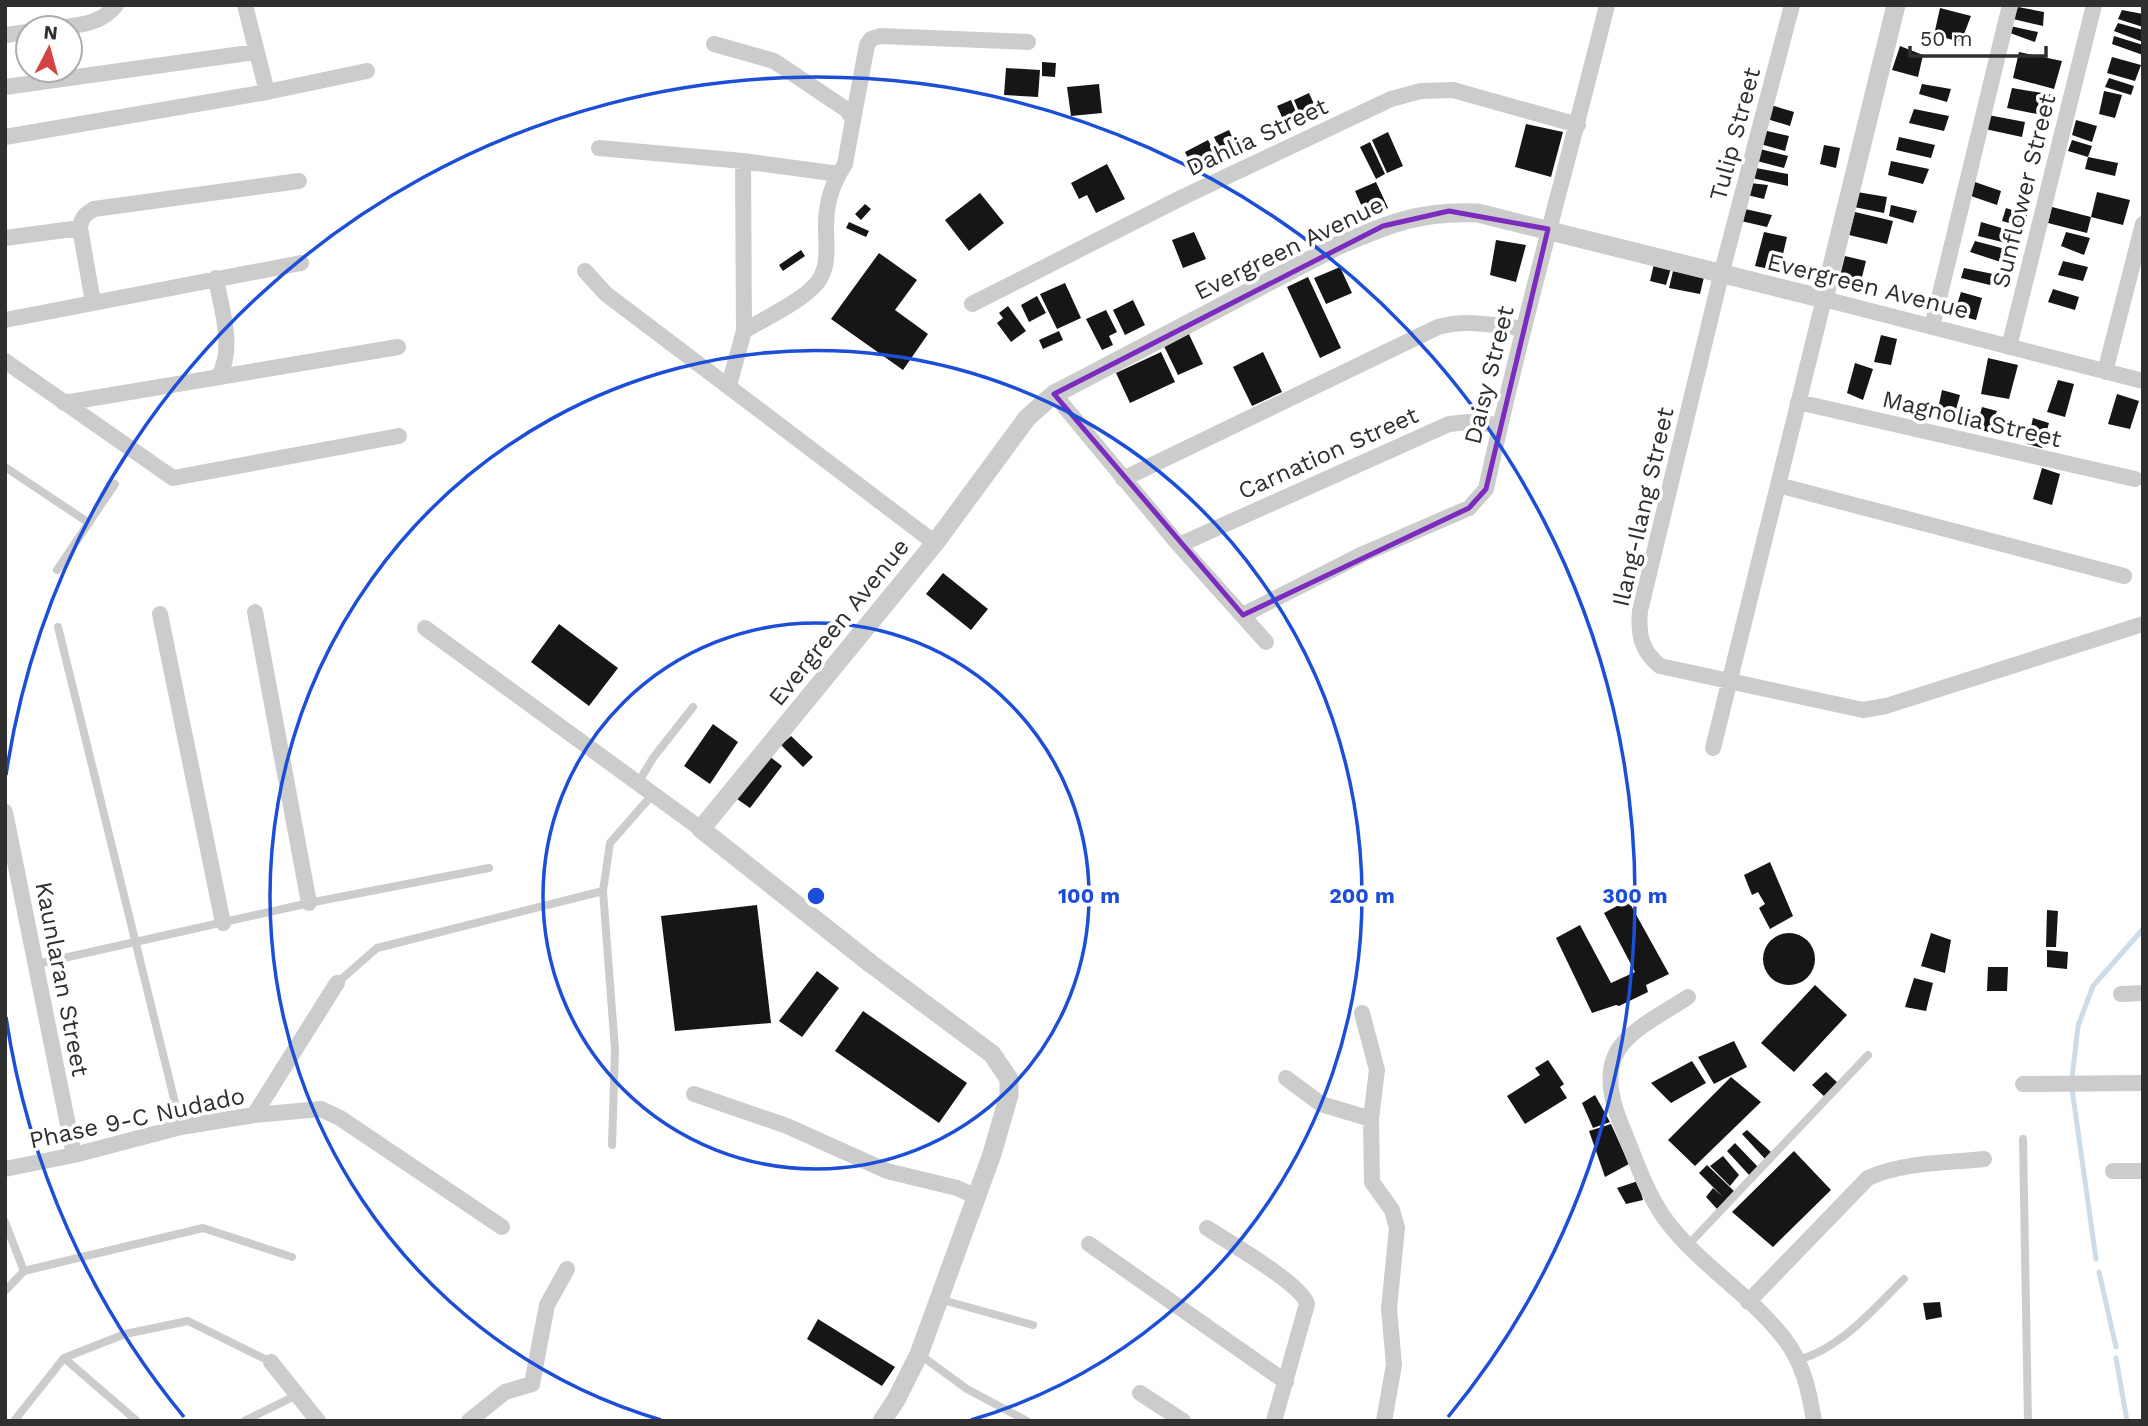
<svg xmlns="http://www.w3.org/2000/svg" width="2148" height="1426" viewBox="0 0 2148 1426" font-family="'Work Sans',sans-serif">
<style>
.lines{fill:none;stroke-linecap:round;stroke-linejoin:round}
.stream{stroke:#ccdce8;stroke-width:5}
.building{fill:#161616}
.service{stroke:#ccc;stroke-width:8}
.minor{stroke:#ccc;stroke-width:16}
.tertiary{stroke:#ccc;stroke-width:19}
.marked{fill:none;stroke:#7b2cbf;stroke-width:5;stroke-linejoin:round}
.ring{fill:none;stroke:#1d4ed8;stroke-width:3.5}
.labels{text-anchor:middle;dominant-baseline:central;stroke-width:7;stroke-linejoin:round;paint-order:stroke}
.street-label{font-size:24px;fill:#2f2f2f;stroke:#fff}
.centre{fill:#1d4ed8;stroke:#fff;stroke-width:3.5}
.ring-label{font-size:21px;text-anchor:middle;font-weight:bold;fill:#1d4ed8;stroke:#fff;stroke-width:7;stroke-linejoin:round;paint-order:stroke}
</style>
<rect width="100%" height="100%" fill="#fff"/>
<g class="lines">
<path class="stream" d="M2072,1078L2078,1026L2093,986L2143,929
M2072,1089L2096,1259
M2099,1272L2116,1347
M2116,1358L2127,1421"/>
</g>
<path class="building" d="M2018,7L2044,12L2043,26L2013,19Z
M1940,8L1971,16L1961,42L1934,35Z
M2122,10L2143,14V27L2118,19Z
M2118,23L2143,30V42L2114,31Z
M2010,26L2038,32L2035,42L2010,33Z
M2114,36L2143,45V55L2112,44Z
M1900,46L1923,55L1918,77L1892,70Z
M2019,52L2062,61L2054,89L2013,78Z
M2112,57L2141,65L2135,81L2107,73Z
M1042,62L1056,63L1055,77L1042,76Z
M1006,68L1040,70L1038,97L1004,95Z
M2109,78L2134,86L2131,95L2105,87Z
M1099,84L1102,113L1071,116L1067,87Z
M1922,84L1951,89L1947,102L1919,94Z
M2012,88L2054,95L2047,116L2007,108Z
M2104,91L2122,95L2115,118L2099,114Z
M1309,93L1319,115L1303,121L1294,100Z
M1291,100L1299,120L1286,126L1277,106Z
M1771,105L1794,112L1790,126L1767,119Z
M1914,109L1949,116L1944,131L1909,123Z
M1988,115L2025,122L2022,137L1985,129Z
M2076,120L2097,126L2092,142L2072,135Z
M1526,124L1563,132L1551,177L1515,167Z
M1229,130L1235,143L1220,150L1214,137Z
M1763,130L1789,136L1785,151L1760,144Z
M1388,132L1403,166L1387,173L1372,140Z
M1899,137L1935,145L1931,158L1896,150Z
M1208,140L1218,158L1194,170L1185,152Z
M2072,140L2092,146L2088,157L2068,151Z
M1370,142L1385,174L1376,179L1360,147Z
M1824,145L1840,148L1836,168L1820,164Z
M1760,149L1788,156L1784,168L1757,161Z
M2088,157L2118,163L2115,176L2085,169Z
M1891,161L1929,169L1923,184L1888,175Z
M1107,164L1125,199L1096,213L1087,195L1079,199L1071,183Z
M1756,168L1788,174V186L1752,178Z
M1972,181L2001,191L1997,205L1968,195Z
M1376,182L1388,208L1367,218L1355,191Z
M1750,183L1768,185L1764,199L1747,195Z
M1857,192L1887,197L1884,213L1854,207Z
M2097,192L2130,200L2123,225L2091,217Z
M980,193L1004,223L969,251L945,220Z
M865,204L871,209L861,220L855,214Z
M1891,205L1917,211L1913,223L1889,216Z
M2052,207L2091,217L2087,233L2048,223Z
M2006,208L2027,215L2023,227L2002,221Z
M1745,209L1772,215L1767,227L1741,221Z
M1855,212L1893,221L1887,244L1849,235Z
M849,222L869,231L866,237L846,228Z
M1981,222L2015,232L2010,244L1978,236Z
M1194,232L1206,259L1183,268L1172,240Z
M1764,232L1787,237L1779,271L1755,266Z
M2066,232L2090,238L2084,255L2061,246Z
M1496,240L1526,245L1516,282L1490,275Z
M1975,241L2009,250L2004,263L1970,252Z
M801,250L805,256L783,271L779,265Z
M879,253L917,280L895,310L928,334L903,370L831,319Z
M1845,256L1866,261L1861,281L1840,276Z
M2063,261L2088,267L2083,281L2058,275Z
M1654,264L1671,268L1666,285L1650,281Z
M1340,267L1352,293L1326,304L1314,278Z
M1964,268L1993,274L1990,285L1961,278Z
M1673,271L1704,277L1700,294L1669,288Z
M1308,277L1341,348L1320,358L1287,287Z
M1065,283L1081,318L1057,329L1040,294Z
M2053,289L2079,297L2075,310L2048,302Z
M1961,292L1982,298L1976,320L1954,314Z
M1037,296L1046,313L1029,322L1021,305Z
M1133,300L1145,325L1125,335L1113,310Z
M1008,306L1026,331L1011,342L997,323L1003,318L999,313Z
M1106,310L1117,332L1109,336L1113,345L1102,350L1086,319Z
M1187,330L1203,364L1178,375L1162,342Z
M1059,331L1063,340L1043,349L1039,340Z
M1881,335L1897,339L1891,365L1874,362Z
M1161,352L1175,382L1130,403L1116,373Z
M1263,352L1282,392L1252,406L1233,367Z
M1988,358L2018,365L2009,399L1981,394Z
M1855,363L1873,369L1863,400L1847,393Z
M2058,380L2074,384L2065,417L2047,412Z
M1942,390L1960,395L1952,424L1936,418Z
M2117,394L2139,401L2130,429L2108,424Z
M1982,407L1997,411L1989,432L1976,429Z
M2033,418L2049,423L2042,448L2027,444Z
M2042,468L2060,474L2052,505L2033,499Z
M943,573L988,609L971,630L926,594Z
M559,624L618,668L589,706L531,662Z
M713,724L738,742L710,784L684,766Z
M791,736L813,757L803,767L781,745Z
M769,756L782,766L750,808L737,799Z
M1770,862L1793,916L1770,929L1759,908L1765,904L1758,892L1752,895L1744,875Z
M1628,900L1669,974L1646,985L1648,992L1619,1006L1616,1005L1592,1013L1556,938L1580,925L1611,983L1635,972L1604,913Z
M757,905L771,1023L675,1031L661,916Z
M2047,910L2058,911L2056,947H2046Z
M1763 959a26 26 0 1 1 52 0a26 26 0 1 1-52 0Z
M1931,933L1951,940L1945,973L1921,966Z
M2047,950L2068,952L2067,969L2047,967Z
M1988,967H2008L2007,991H1987Z
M817,971L839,988L802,1037L779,1021Z
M1914,978L1933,983L1926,1011L1905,1007Z
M1815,985L1847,1015L1794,1072L1761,1043Z
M863,1011L967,1083L939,1123L835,1051Z
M1734,1041L1747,1067L1714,1084L1698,1057Z
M1548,1060L1564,1084L1560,1087L1567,1098L1525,1124L1507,1096L1540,1075L1535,1068Z
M1692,1061L1706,1083L1671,1103L1651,1083Z
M1826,1072L1839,1084L1825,1097L1812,1085Z
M1731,1077L1761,1102L1695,1166L1668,1140Z
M1595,1095L1610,1122L1593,1128L1582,1103Z
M1611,1124L1629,1164L1605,1177L1589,1131Z
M1747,1130L1772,1153L1766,1160L1742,1134Z
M1735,1143L1759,1168L1750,1176L1727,1151Z
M1794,1151L1831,1190L1773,1247L1732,1212Z
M1723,1156L1739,1175L1730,1186L1710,1166Z
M1707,1165L1735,1192L1718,1210L1706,1197L1713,1188L1723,1197L1699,1173Z
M1638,1181L1643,1200L1626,1204L1617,1188Z
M1940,1302L1942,1317L1926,1320L1923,1303Z
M818,1319L895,1367L882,1386L807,1339Z"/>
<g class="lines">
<path class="service" d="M5,467L89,523
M57,570L115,484
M58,627L181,1127
M638,783L653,758L693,707
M37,964L309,903L489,868
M337,983L377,948L603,891
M2023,1139L2028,1421
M612,1145L615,1050L603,891L610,843L653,794
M5,1222L24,1271
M1688,1245L1868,1055
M5,1291L24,1271L203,1228L292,1257
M939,1299L1033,1325
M919,1354L967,1389L1027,1421
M64,1358L137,1421
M1798,1360C1842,1348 1873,1309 1904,1279
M14,1421L64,1358L125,1334L188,1321L271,1362
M244,1421L297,1395"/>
<path class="minor" d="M245,5L267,92
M1792,5L1721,275L1640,611C1638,634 1641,651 1660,666L1863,710L1886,706L2143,624
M57,28C79,25 102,24 116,5
M5,35L28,32
M714,44L774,61L847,110L853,120L845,164L839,174
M5,87L256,52
M853,120L867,45L871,39L880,36L1028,42
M5,137L267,92L367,71
M599,148L743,161L839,174C830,190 826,207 826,226C826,245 830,267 817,283C801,302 765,318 744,331L729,385
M743,161L744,331
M5,238L80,228
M585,271L606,294L935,543
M216,278C221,309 235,347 219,376
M93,302L80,228C81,218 85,214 94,209L299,181
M972,304L1181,198L1391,99L1421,91L1453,90L1578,125
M5,320L301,263
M1932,327L2010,5
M2009,347L2094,5
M5,361L173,478L399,436
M2105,372L2143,224
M1054,394L1179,545L1266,642
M1798,402L2135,479
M64,403L398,347
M1123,479L1438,327C1467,319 1494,325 1524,329
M1778,485L2124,576
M1179,545L1449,424L1468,422L1500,425
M255,612L309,903
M160,614L223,923
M1243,615L1363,554L1469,508L1486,489C1521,327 1567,167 1607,5
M425,628L701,829
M1713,748L1824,299L2143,381
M5,812L74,1155
M2121,994L2143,993
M1688,997C1666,1012 1625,1031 1615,1056C1604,1081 1615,1111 1625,1134C1636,1161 1646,1191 1663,1216C1696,1263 1748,1292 1783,1337C1803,1362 1809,1390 1814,1421
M1362,1013L1377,1070L1371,1119L1372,1182L1392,1210L1397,1228L1389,1309L1394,1365L1384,1421
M1286,1078L1321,1104L1371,1119
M2023,1084L2143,1083
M694,1094L787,1126L887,1171L957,1188L977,1197
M254,1115L337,983
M5,1169L74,1155L181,1127L254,1115L321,1109L340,1118L502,1227
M2113,1171H2143
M1207,1228C1227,1241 1303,1285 1307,1304L1274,1421
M1089,1244L1286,1382
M1748,1302L1868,1178C1903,1162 1947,1163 1984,1159
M271,1362L318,1421
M1140,1393L1183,1421
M469,1421L505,1392L532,1384L547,1305L567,1269"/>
<path class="tertiary" d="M882,1421L896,1400L919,1354L992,1154L1009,1095V1079L992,1054L870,963L701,829L935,543L1027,418L1054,394L1066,388L1337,246C1388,224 1421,210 1478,213L1824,299L1896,5"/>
</g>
<path class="marked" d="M1449,211L1548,229L1486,489L1469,508L1243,615L1054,394L1383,226Z"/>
<g class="ring">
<circle cx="816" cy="896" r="273"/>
<path d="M661 1420A546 546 0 1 1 971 1420"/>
<path d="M184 1417A819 819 0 0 1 6 1017M6 775A819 819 0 1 1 1448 1417"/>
</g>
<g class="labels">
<g class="street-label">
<text transform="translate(1735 134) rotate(-75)">Tulip Street</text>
<text transform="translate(1257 137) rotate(-25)">Dahlia Street</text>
<text transform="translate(2024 191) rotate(-76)">Sunflower Street</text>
<text transform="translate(1289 248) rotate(-26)">Evergreen Avenue</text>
<text transform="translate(1868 286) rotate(14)">Evergreen Avenue</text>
<text transform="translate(1489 375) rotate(-76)">Daisy Street</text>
<text transform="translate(1972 419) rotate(13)">Magnolia Street</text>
<text transform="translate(1328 453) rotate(-24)">Carnation Street</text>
<text transform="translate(1643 507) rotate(-77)">Ilang-Ilang Street</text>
<text transform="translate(839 622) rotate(-51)">Evergreen Avenue</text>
<text transform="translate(62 979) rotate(79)">Kaunlaran Street</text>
<text transform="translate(137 1118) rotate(-12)">Phase 9-C Nudado</text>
</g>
</g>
<circle cx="816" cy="896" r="10" class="centre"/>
<g class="ring-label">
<text x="1089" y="903">100 m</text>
<text x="1362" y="903">200 m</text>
<text x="1635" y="903">300 m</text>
</g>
<rect width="2148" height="1426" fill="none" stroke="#2f2f2f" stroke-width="14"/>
<g transform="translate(49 49) rotate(6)"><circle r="33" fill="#ffffff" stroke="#acacac" stroke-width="2"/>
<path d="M0-5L12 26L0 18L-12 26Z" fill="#d34445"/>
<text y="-10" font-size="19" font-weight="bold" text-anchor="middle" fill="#2f2f2f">N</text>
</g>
<path d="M1910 46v10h136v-10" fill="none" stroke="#2f2f2f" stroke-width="3.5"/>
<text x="1920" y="46" font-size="21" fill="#2f2f2f" stroke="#ffffff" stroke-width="5" paint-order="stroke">50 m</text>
</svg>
